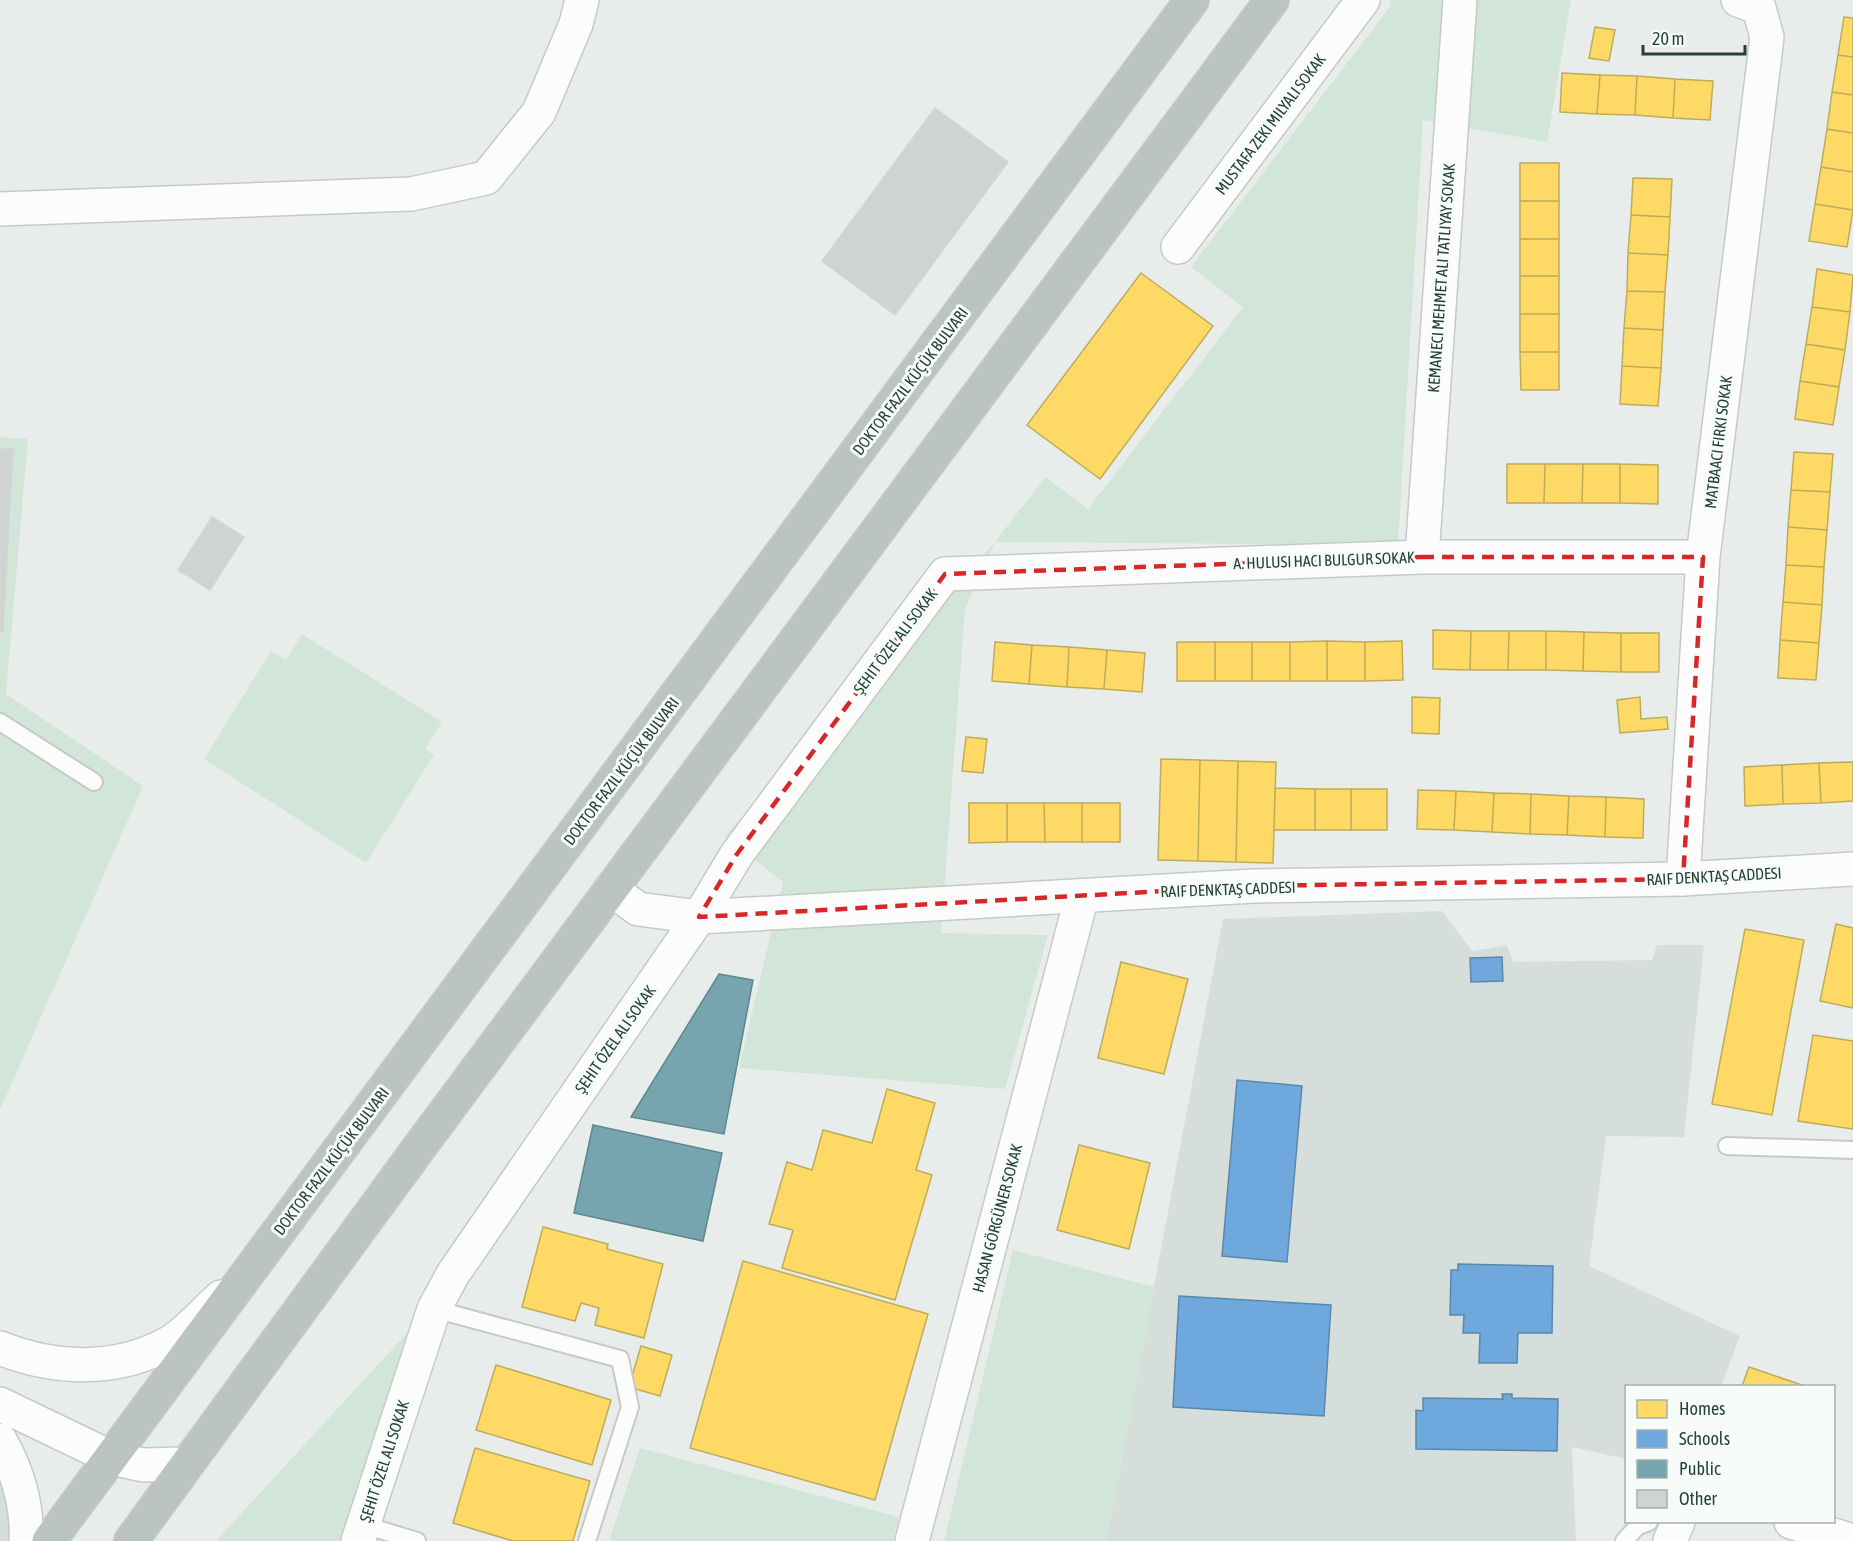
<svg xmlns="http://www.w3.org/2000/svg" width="1853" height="1541" viewBox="0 0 1853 1541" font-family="'Asap Condensed',sans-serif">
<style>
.built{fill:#d6dedb}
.green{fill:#d1e6d8}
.homes{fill:#ffd966;stroke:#bdac59;stroke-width:1.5}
.schools{fill:#6fa8dc;stroke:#5889ab;stroke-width:1.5}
.public{fill:#76a5af;stroke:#5d878c;stroke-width:1.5}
.building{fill:#cfd4d2;stroke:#d1d6d4;stroke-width:1.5}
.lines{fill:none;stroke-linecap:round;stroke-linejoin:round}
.lane-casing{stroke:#c5cac8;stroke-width:20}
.street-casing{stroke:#c5cac8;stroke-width:36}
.secondary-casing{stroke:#c3cbc8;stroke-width:36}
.highway-casing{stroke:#c3ccc9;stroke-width:36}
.lane{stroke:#fcfcfc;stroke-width:16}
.street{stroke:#fcfcfc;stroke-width:33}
.secondary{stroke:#fcfcfc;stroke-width:33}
.highway{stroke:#bcc4c2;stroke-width:33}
.marked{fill:none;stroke:#d62828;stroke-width:4.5;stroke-dasharray:12 8;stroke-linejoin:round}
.labels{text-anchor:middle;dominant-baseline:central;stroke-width:6;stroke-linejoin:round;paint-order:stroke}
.street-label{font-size:16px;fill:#24423a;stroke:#f7fbf9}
</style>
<rect width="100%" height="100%" fill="#e8edeb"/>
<path class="built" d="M1442,911L1472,951L1507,945L1513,962L1652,960L1657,945H1704L1684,1137L1606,1136L1589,1266L1740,1336L1721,1386H1626V1459L1572,1447L1576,1541H1106L1223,919Z
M0,1441L23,1541H0Z"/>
<path class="green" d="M1391,0H1571L1547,142L1423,120L1398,545L995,542L965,609L941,933L1048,935L1005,1089L739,1068L783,882L725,836L995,542L1045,477L1088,509L1243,307L1191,267L1389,8Z
M0,437L28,439L6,694L143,786L0,1110Z
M302,634L442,722L425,749L434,755L366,863L204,759L271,651L286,660Z
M1013,1250L1154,1287L1106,1541H944Z
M407,1333L343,1541H216Z
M640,1448L899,1517L893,1541H609Z"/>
<path class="homes" d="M1844,17L1853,18V57L1838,55Z
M1595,27L1615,30L1609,61L1589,58Z
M1838,55L1853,57V95L1832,92Z
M1562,73L1600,75L1597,114L1560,112Z
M1600,75L1637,76L1635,115L1597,114Z
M1637,76L1675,79L1673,118L1635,115Z
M1675,79L1713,81L1710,120L1673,118Z
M1832,92L1853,95V133L1827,129Z
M1827,129L1853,133V172L1821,167Z
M1520,163H1559V201H1520Z
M1821,167L1853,172V210L1815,204Z
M1633,178L1672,179L1670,217L1631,215Z
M1520,201H1559V239H1520Z
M1815,204L1853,210L1847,247L1809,241Z
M1631,215L1670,217L1668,255L1628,253Z
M1520,239H1559V276H1520Z
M1628,253L1668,255L1665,292L1627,291Z
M1817,269L1853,275L1850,312L1812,307Z
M1141,273L1213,326L1100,479L1027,425Z
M1520,276H1559V314H1520Z
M1627,291L1665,292L1663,330L1624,328Z
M1812,307L1850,312L1845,350L1806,344Z
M1520,314H1559V352H1520Z
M1624,328L1663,330L1661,368L1622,366Z
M1806,344L1845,350L1839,387L1800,381Z
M1520,352H1559V390H1521Z
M1622,366L1661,368L1658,406L1620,404Z
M1800,381L1839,387L1833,425L1795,419Z
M1794,452L1833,454L1830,492L1791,490Z
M1507,464H1545L1544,503H1507Z
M1545,464H1583L1582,503H1544Z
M1583,464H1620V503H1582Z
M1620,464L1658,465V504L1620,503Z
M1791,490L1830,492L1827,530L1788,527Z
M1788,527L1827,530L1824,567L1786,565Z
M1786,565L1824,567L1822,605L1783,602Z
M1783,602L1822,605L1819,643L1780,640Z
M1433,630L1471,631L1470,670L1433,669Z
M1471,631H1509L1508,670H1470Z
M1509,631H1546V670H1508Z
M1546,631L1584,632L1583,671L1546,670Z
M1584,632L1621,633V672L1583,671Z
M1621,633H1659V672H1621Z
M1780,640L1819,643L1816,680L1778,678Z
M1327,641L1365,642V681H1327Z
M1327,641V681H1290V642Z
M1402,641L1403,680L1365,681V642Z
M995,642L1032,645L1029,684L992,681Z
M1177,642H1215V681H1177Z
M1215,642H1252V681H1215Z
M1252,642H1290V681H1252Z
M1032,645L1069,647L1067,687L1029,684Z
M1069,647L1107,650L1104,689L1067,687Z
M1107,650L1145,653L1142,692L1104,689Z
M1412,697L1440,698L1439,734L1412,733Z
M1640,697L1641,719L1667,717L1668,729L1620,733L1617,700Z
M966,737L987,739L983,773L962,771Z
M1161,759L1200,760L1198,861L1158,860Z
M1200,760L1238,761L1236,862L1198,861Z
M1238,761L1276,762L1273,863L1236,862Z
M1853,762V801L1821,803L1819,763Z
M1819,763L1821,803L1783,804L1782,765Z
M1782,765L1783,804L1745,806L1744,767Z
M1275,788L1315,789V830H1274Z
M1315,789H1351V830H1315Z
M1351,789H1387V830H1351Z
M1418,790L1456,791L1454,830L1417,829Z
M1456,791L1494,793L1492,832L1454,830Z
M1494,793L1531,794L1530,834L1492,832Z
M1531,794L1569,796L1567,835L1530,834Z
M1569,796L1606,797L1605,837L1567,835Z
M1606,797L1644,799L1643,838L1605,837Z
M969,803H1007V842L969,843Z
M1007,803H1044L1045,842H1007Z
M1044,803H1082V842H1045Z
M1082,803H1120V842H1082Z
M1836,924L1853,928V1008L1820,1001Z
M1745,929L1804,940L1772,1115L1712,1104Z
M1121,962L1188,979L1164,1074L1098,1058Z
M1813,1035L1853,1041V1129L1798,1121Z
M887,1089L935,1103L916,1170L932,1175L895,1300L782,1268L793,1230L769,1224L787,1162L812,1170L823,1130L872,1143Z
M1079,1145L1150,1163L1129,1249L1057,1230Z
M543,1227L608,1244L607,1249L663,1264L644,1338L595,1325L599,1308L581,1303L575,1321L522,1307Z
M743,1261L928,1314L875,1500L690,1448Z
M641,1346L672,1355L660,1396L629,1387Z
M496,1365L611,1400L592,1465L476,1430Z
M1749,1367L1805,1386H1742Z
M475,1448L590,1481L573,1541H513L453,1523Z"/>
<path class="schools" d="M1502,957L1503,981L1471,982L1470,958Z
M1237,1080L1302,1086L1287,1262L1222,1256Z
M1458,1264L1553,1266L1552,1333H1518L1517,1363H1479L1480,1333H1463L1464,1315H1450L1451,1270H1458Z
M1179,1296L1331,1305L1324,1416L1173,1407Z
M1502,1394H1512V1398L1558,1399L1557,1451L1416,1449V1410L1423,1411V1398L1503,1399Z"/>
<path class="public" d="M719,974L753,980L724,1134L631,1117Z
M593,1125L722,1153L703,1241L574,1213Z"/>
<path class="building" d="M935,108L1008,162L895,315L822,261Z
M0,449H13L3,632H0Z
M212,517L244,537L210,590L178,570Z"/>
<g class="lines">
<g class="lane-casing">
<path id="lane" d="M0,722L94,782
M1727,1146L1853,1150
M434,1309L620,1359L630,1407L587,1541
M364,1525L417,1541
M1624,1541L1638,1526L1649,1522"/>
</g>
<g class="street-casing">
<path id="street" d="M0,209L411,194L486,178L539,112L576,24L582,0
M1178,247L1363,0
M1422,557L1460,0
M1683,879L1703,557L1767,37L1759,8L1738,0
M1791,1522L1853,1541
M358,1541L434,1309L453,1274L699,917L737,854L945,574L1422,557H1703
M912,1541L1082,896
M1670,1541L1678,1522"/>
</g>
<g class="secondary-casing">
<path id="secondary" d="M611,889L638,909L699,917L1254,886L1683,879L1853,869
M0,1348C54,1370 117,1372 169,1343C188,1332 205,1311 221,1297
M0,1404L112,1458L143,1465L185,1464
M0,1440C18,1472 28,1504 26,1541"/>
</g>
<g class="highway-casing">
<path id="highway" d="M49,1541L1192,0
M131,1541L421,1145L1272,0"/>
</g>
<use href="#lane" class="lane"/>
<use href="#street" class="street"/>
<use href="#secondary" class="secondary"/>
<use href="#highway" class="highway"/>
</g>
<path class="marked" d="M1422,557H1703L1683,879L1254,886L699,917L737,854L945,574Z"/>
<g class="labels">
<g class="street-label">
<text transform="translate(1270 124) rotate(-53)">MUSTAFA ZEKI MILYALI SOKAK</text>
<text transform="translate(1441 278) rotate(-86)">KEMANECI MEHMET ALI TATLIYAY SOKAK</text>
<text transform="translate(910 381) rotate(-53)">DOKTOR FAZIL KÜÇÜK BULVARI</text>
<text transform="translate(1718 442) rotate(-83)">MATBAACI FIRKI SOKAK</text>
<text transform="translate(1324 560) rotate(-2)">A. HULUSI HACI BULGUR SOKAK</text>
<text transform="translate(895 641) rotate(-53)">ŞEHIT ÖZEL ALI SOKAK</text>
<text transform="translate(621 771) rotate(-53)">DOKTOR FAZIL KÜÇÜK BULVARI</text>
<text transform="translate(1714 876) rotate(-3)">RAIF DENKTAŞ CADDESI</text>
<text transform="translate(1228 889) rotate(-2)">RAIF DENKTAŞ CADDESI</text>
<text transform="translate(615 1039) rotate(-55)">ŞEHIT ÖZEL ALI SOKAK</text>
<text transform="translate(331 1161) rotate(-53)">DOKTOR FAZIL KÜÇÜK BULVARI</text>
<text transform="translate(997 1218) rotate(-75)">HASAN GÖRGÜNER SOKAK</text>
<text transform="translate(384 1461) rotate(-72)">ŞEHIT ÖZEL ALI SOKAK</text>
</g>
</g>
<rect x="1625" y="1385" width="210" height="138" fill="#f7fbf9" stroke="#a3b1ad" stroke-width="1.5"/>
<rect x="1637" y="1400" width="30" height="18" fill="#ffd966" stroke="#a3b1ad" stroke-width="1.5"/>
<text x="1679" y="1415" font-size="18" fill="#24423a">Homes</text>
<rect x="1637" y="1430" width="30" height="18" fill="#6fa8dc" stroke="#a3b1ad" stroke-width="1.5"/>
<text x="1679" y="1445" font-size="18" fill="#24423a">Schools</text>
<rect x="1637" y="1460" width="30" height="18" fill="#76a5af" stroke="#a3b1ad" stroke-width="1.5"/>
<text x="1679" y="1475" font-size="18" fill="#24423a">Public</text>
<rect x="1637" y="1490" width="30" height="18" fill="#cfd4d2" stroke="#a3b1ad" stroke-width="1.5"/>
<text x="1679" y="1505" font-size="18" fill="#24423a">Other</text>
<path d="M1643 45v9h102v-9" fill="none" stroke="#24423a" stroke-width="3"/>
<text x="1652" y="45" font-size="18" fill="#24423a" stroke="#f7fbf9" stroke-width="4.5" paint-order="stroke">20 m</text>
</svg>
